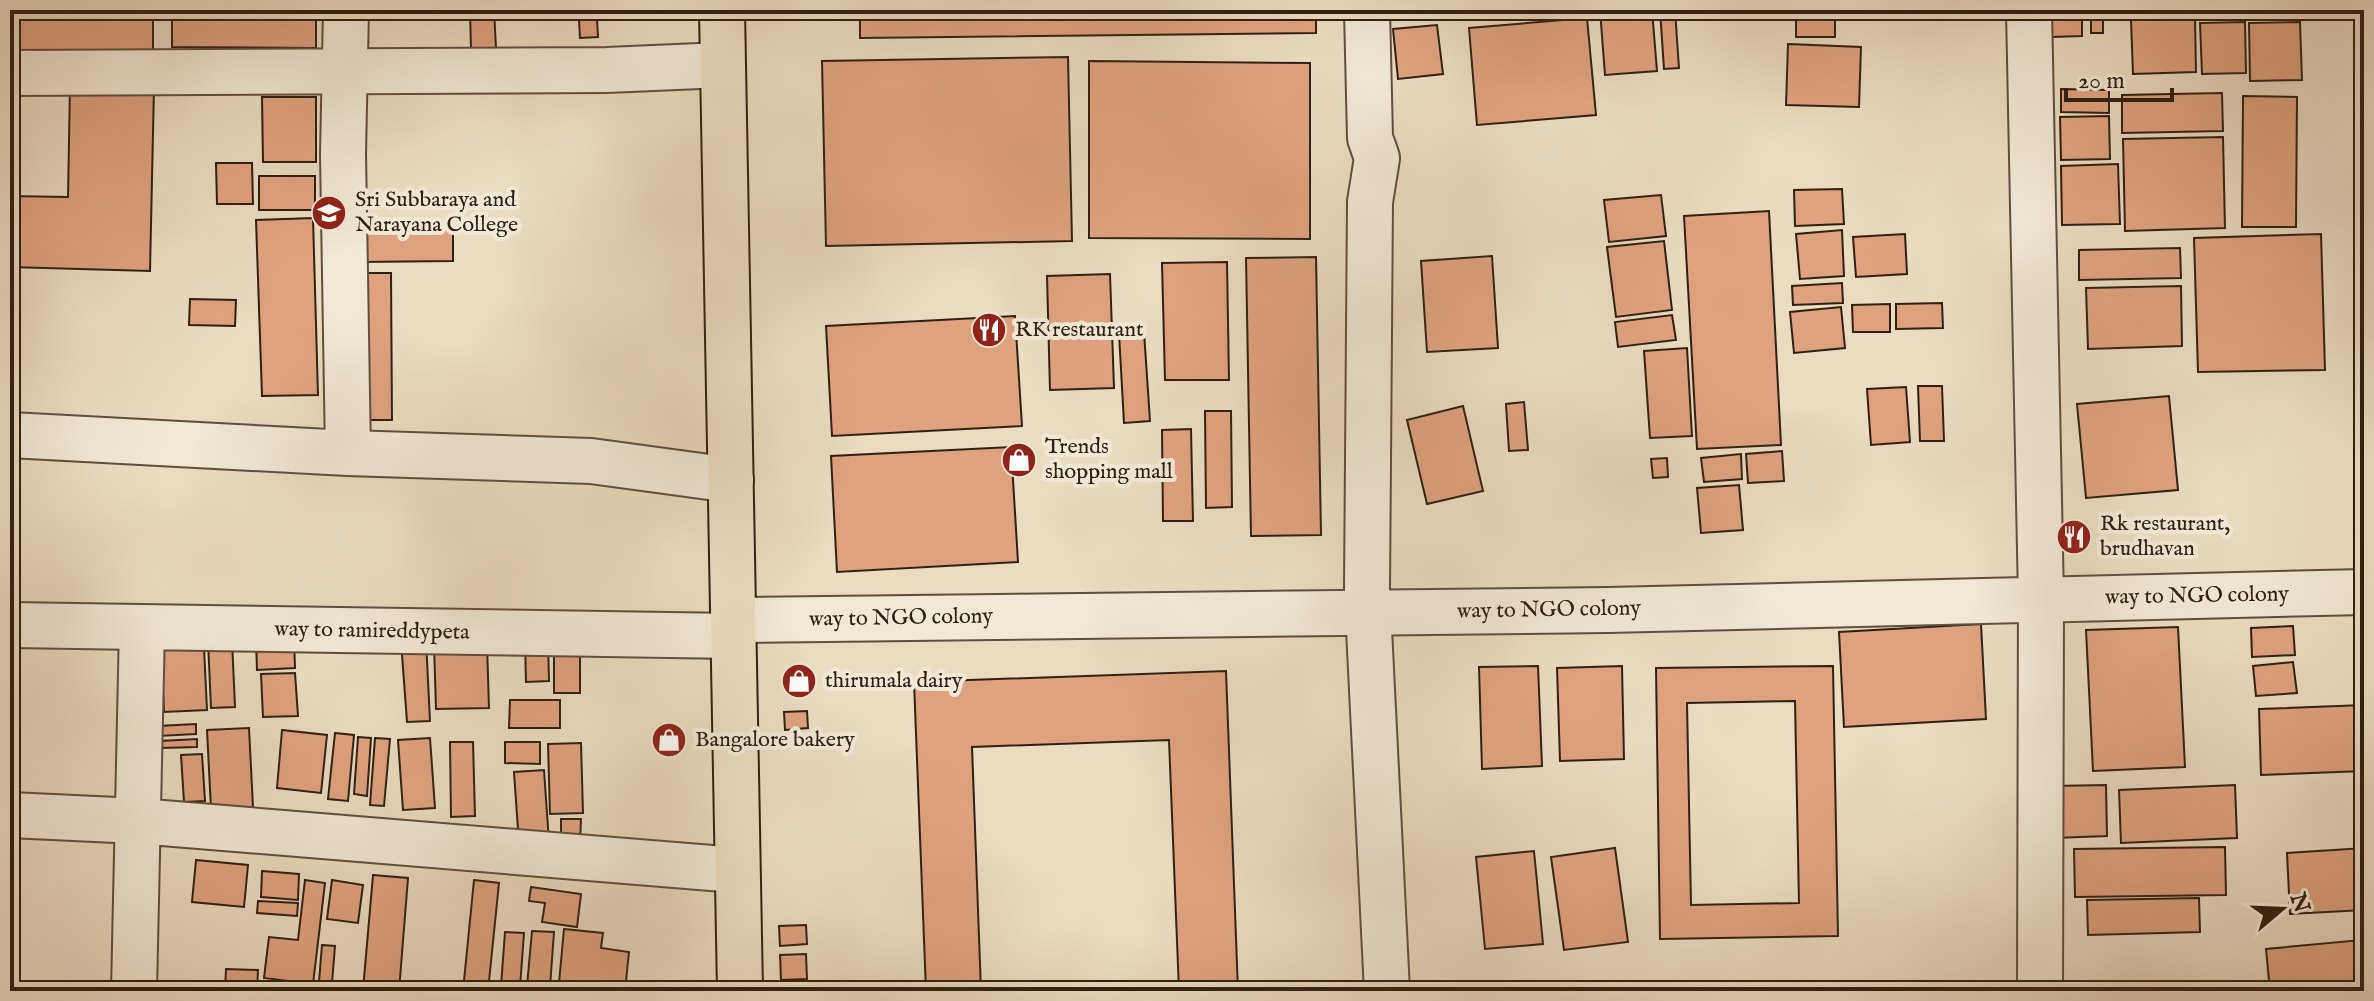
<svg xmlns="http://www.w3.org/2000/svg" width="2374" height="1001" viewBox="0 0 2374 1001" font-family="'IM FELL English',serif">
<style>
.building{fill:#e0a27d;stroke:#2f2014;stroke-width:2;fill-rule:evenodd}
.lines{fill:none;stroke-linecap:round;stroke-linejoin:round}
.minor-casing{stroke:#5e4f3f;stroke-width:48}
.highway-casing{stroke:#2f2014;stroke-width:48}
.minor{stroke:#f1e8d7;stroke-width:44}
.highway{stroke:#e9dcc1;stroke-width:44}
.labels{text-anchor:middle;dominant-baseline:central;stroke-width:8;stroke-linejoin:round;paint-order:stroke}
.poi-label{font-size:22px;fill:#2f2014;stroke:#f1e8d7;text-anchor:start}
.street-label{font-size:22px;fill:#2f2014;stroke:#f1e8d7}
</style>
<rect width="100%" height="100%" fill="#e9dcc1"/>
<filter id="stains"><feTurbulence type="fractalNoise" baseFrequency=".0025" numOctaves="4"/><feColorMatrix values="0 0 0 0 .2 0 0 0 0 .09 0 0 0 0 .02 0 0 0 .5 -.17"/></filter>
<radialGradient id="worn" r=".72"><stop offset=".6" stop-color="#630" stop-opacity="0"/><stop offset="1" stop-color="#630" stop-opacity=".3"/></radialGradient>
<path class="building" d="M10,10H153V51L10,52Z
M172,10H316V48L172,47Z
M470,10H494L496,48L471,49Z
M580,10H597L598,15H580Z
M860,10H1316V33L860,38Z
M1600,10H1652L1657,71L1605,75Z
M1660,10H1675L1679,68L1664,69Z
M1796,10H1835V37H1796Z
M2052,10H2082V36L2052,37Z
M2091,10H2103V33H2091Z
M2119,10H2224V11L2119,13Z
M1587,18L1596,115L1477,125L1469,28Z
M2195,18L2196,72L2133,74L2131,20Z
M597,19L598,37L580,38L579,20Z
M2245,22L2246,73L2202,74L2200,23Z
M2300,22L2302,80L2250,81L2249,23Z
M1437,25L1443,74L1398,79L1393,29Z
M1788,44L1861,47L1859,107L1786,105Z
M1068,57L1072,241L826,246L822,61Z
M1089,61L1310,63V239L1089,238Z
M70,85L154,87L150,271L10,267V196L68,197Z
M2061,89L2109,90V113L2061,112Z
M2222,93L2223,131L2122,133V95Z
M2243,96L2297,97L2296,227H2242Z
M262,97H316V162H263Z
M2109,116L2110,159L2061,160L2060,117Z
M2223,137L2225,228L2125,231L2123,139Z
M216,163H252L253,204H217Z
M2118,164L2120,224L2062,225L2061,166Z
M259,176H315V210H259Z
M1842,189L1844,224L1795,226L1794,190Z
M1661,195L1666,236L1609,242L1604,200Z
M1769,211L1781,445L1697,449L1684,216Z
M313,218L318,395L262,396L256,220Z
M359,225H453V261L359,262Z
M1842,230L1844,276L1800,279L1796,234Z
M1905,234L1907,274L1856,277L1853,237Z
M2321,234L2325,370L2198,372L2194,238Z
M1664,241L1672,310L1616,317L1607,247Z
M2180,248L2181,278L2079,280V250Z
M1492,256L1498,348L1427,352L1421,261Z
M1316,257L1321,535L1251,536L1246,258Z
M1227,262L1229,380H1165L1162,263Z
M361,273H391L392,420H362Z
M1110,274L1114,388L1050,390L1047,276Z
M1842,283L1843,303L1793,305L1792,286Z
M2181,286L2182,346L2088,349L2086,288Z
M190,299L236,300L235,326L189,325Z
M1942,303L1943,328L1896,329V304Z
M1890,304V332H1853L1852,305Z
M1841,307L1845,348L1794,353L1790,312Z
M1672,315L1676,340L1618,347L1615,322Z
M1015,316L1022,426L832,436L826,326Z
M1144,332L1150,421L1124,423L1119,334Z
M1687,348L1692,436L1650,438L1644,351Z
M1918,386H1942L1944,441H1920Z
M1906,387L1910,442L1871,445L1867,389Z
M2169,396L2178,490L2086,498L2077,404Z
M1524,402L1528,450L1509,451L1506,404Z
M1463,406L1483,491L1427,504L1407,420Z
M1205,411H1231L1232,507L1206,508Z
M1191,429L1193,521H1163L1162,430Z
M1011,447L1018,562L837,572L831,456Z
M1782,451L1784,481L1748,483L1746,454Z
M1741,454L1742,479L1704,482L1701,458Z
M1667,458L1668,477L1653,478L1651,459Z
M1739,485L1743,530L1701,533L1697,488Z
M1981,624L1986,719L1844,727L1839,632Z
M2293,626L2295,655L2252,657L2251,628Z
M2178,627L2185,767L2093,771L2086,630Z
M294,638L295,668L257,670L256,640Z
M232,640L235,707L211,708L208,641Z
M426,640L430,721L407,722L401,641Z
M548,642L549,681L526,682L525,643Z
M487,644L489,708L436,709L434,645Z
M554,645H580V693H554Z
M204,648L207,710L164,712L161,649Z
M2293,662L2297,693L2256,696L2253,666Z
M1538,666L1542,766L1482,769L1479,667Z
M1622,666L1624,759L1560,761L1557,668Z
M1833,666L1838,936L1660,939L1656,668ZM1795,701L1799,903L1691,905L1687,703Z
M1226,671L1238,991H1179L1169,740L972,747L981,991H926L914,682Z
M295,673L298,716L263,717L261,674Z
M510,700H560V728H509Z
M2364,705V771L2261,775L2259,709Z
M807,711L808,728L785,730L784,712Z
M196,724V734L158,736V726Z
M249,728L253,807L211,809L207,730Z
M282,730L327,735L321,793L277,788Z
M335,733L354,735L348,801L328,799Z
M358,737L371,738L367,796L354,794Z
M375,738L390,739L384,806L370,805Z
M430,738L435,808L403,810L398,740Z
M197,739V747L161,748L160,741Z
M450,742H473L475,816L451,817Z
M505,742H540V764L505,763Z
M581,743L583,813L550,814L548,744Z
M202,754L205,801L184,802L181,755Z
M544,770L549,842L519,844L514,772Z
M2106,785L2107,836L2054,838L2053,786Z
M2235,785L2237,838L2121,843L2119,790Z
M561,819H581L580,845H561Z
M2225,847L2226,895L2075,897L2074,849Z
M1615,848L1628,942L1564,950L1551,857Z
M2364,848V910L2290,914L2287,853Z
M1534,851L1543,944L1485,949L1476,857Z
M196,860L248,865L244,907L192,902Z
M262,871L299,874L298,900L261,897Z
M373,875L408,878L399,991L363,990Z
M305,880L325,883L313,984L264,978L269,937L298,940Z
M332,880L363,885L358,923L327,919Z
M474,880L499,883L488,991H463Z
M531,887L581,894L577,927L542,922L545,903L529,901Z
M2199,898L2200,932L2088,935L2087,900Z
M258,901L298,903L297,916L257,913Z
M806,925L807,944L780,946L779,926Z
M564,929L603,933L601,948L629,952L625,991L559,983Z
M532,931L554,932L550,987L527,986Z
M505,932L524,933L520,987L501,986Z
M2361,940L2364,991H2270L2266,949Z
M322,945L335,946L332,983L319,982Z
M806,954L807,979L781,980L780,955Z
M226,969L258,970L257,991H225Z
M2210,985L2211,991H2183V987Z"/>
<g class="lines">
<g class="minor-casing">
<path id="minor" d="M346,10L343,154L348,453
M1367,10L1370,138L1377,158L1370,202L1367,589L1387,991
M2029,10L2041,599L2040,991
M10,73L607,70L723,65
M10,435L348,453L591,461L731,480
M734,620L1608,610L2364,592
M10,625L734,636
M10,815L138,821L736,870
M134,991L142,627"/>
</g>
<g class="highway-casing">
<path id="highway" d="M722,10L740,991"/>
</g>
<use href="#minor" class="minor"/>
<use href="#highway" class="highway"/>
</g>
<defs>
<g id="university-disc" transform="scale(1.8)"><circle r="9.5" fill="#8f2418" stroke="#f1e8d7"/><path d="M0-5L7-2L0 1L-7-2ZM-4 1L0 2.5L4 1V4Q0 6-4 4Z" fill="#fff"/></g>
<g id="restaurant-disc" transform="scale(1.8)"><circle r="9.5" fill="#8f2418" stroke="#f1e8d7"/><path d="M-5-6h1v4h1v-4h1v4h1v-4h1v5L-1.5 .5V6h-2V.5L-5-1ZM5-6V6H3V1.5H1.5Q1.5-4 5-6Z" fill="#fff"/></g>
<g id="shop-disc" transform="scale(1.8)"><circle r="9.5" fill="#8f2418" stroke="#f1e8d7"/><path d="M-5-2.5h2.3a2.7 3.5 0 0 1 5.4 0H5L5.5 6h-11ZM-1.5-2.5h3a1.5 2.3 0 0 0-3 0Z" fill="#fff"/></g>
</defs>
<g fill-rule="evenodd">
<use href="#university-disc" x="329" y="213"/>
<use href="#restaurant-disc" x="989" y="330"/>
<use href="#shop-disc" x="1019" y="460"/>
<use href="#restaurant-disc" x="2074" y="537"/>
<use href="#shop-disc" x="799" y="681"/>
<use href="#shop-disc" x="669" y="740"/>
</g>
<g class="labels">
<g class="poi-label">
<text x="355" y="200">Sri Subbaraya and<tspan x="355" dy="25">Narayana College</tspan></text>
<text x="1015" y="330">RK restaurant</text>
<text x="1045" y="447">Trends<tspan x="1045" dy="25">shopping mall</tspan></text>
<text x="2100" y="524">Rk restaurant,<tspan x="2100" dy="25">brudhavan</tspan></text>
<text x="825" y="681">thirumala dairy</text>
<text x="695" y="740">Bangalore bakery</text>
</g>
<g class="street-label">
<text transform="translate(2197 596) rotate(-1)">way to NGO colony</text>
<text transform="translate(1549 610) rotate(-1)">way to NGO colony</text>
<text transform="translate(901 618) rotate(-1)">way to NGO colony</text>
<text transform="translate(372 631) rotate(1)">way to ramireddypeta</text>
</g>
</g>
<rect width="2374" height="1001" fill="none" stroke="#e9dcc1" stroke-width="40"/>
<rect x="12" y="12" width="2350" height="977" fill="none" stroke="#2f2014" stroke-width="4"/>
<rect x="20" y="20" width="2334" height="961" fill="none" stroke="#2f2014" stroke-width="2"/>
<g transform="translate(2282 909) rotate(71)" stroke="#f1e8d7" stroke-width="6" paint-order="stroke">
<path d="M0-6L14 30L0 20L-14 30Z" fill="#2f2014"/>
<text y="-12" font-size="22" font-weight="bold" text-anchor="middle" fill="#2f2014">N</text>
</g>
<path d="M2066 88v12h106v-12" fill="none" stroke="#2f2014" stroke-width="4"/>
<text x="2078" y="88" font-size="24" fill="#2f2014" stroke="#f1e8d7" stroke-width="6" paint-order="stroke">20 m</text>
<rect width="100%" height="100%" filter="url(#stains)"/>
<rect width="100%" height="100%" fill="url(#worn)"/>
</svg>
